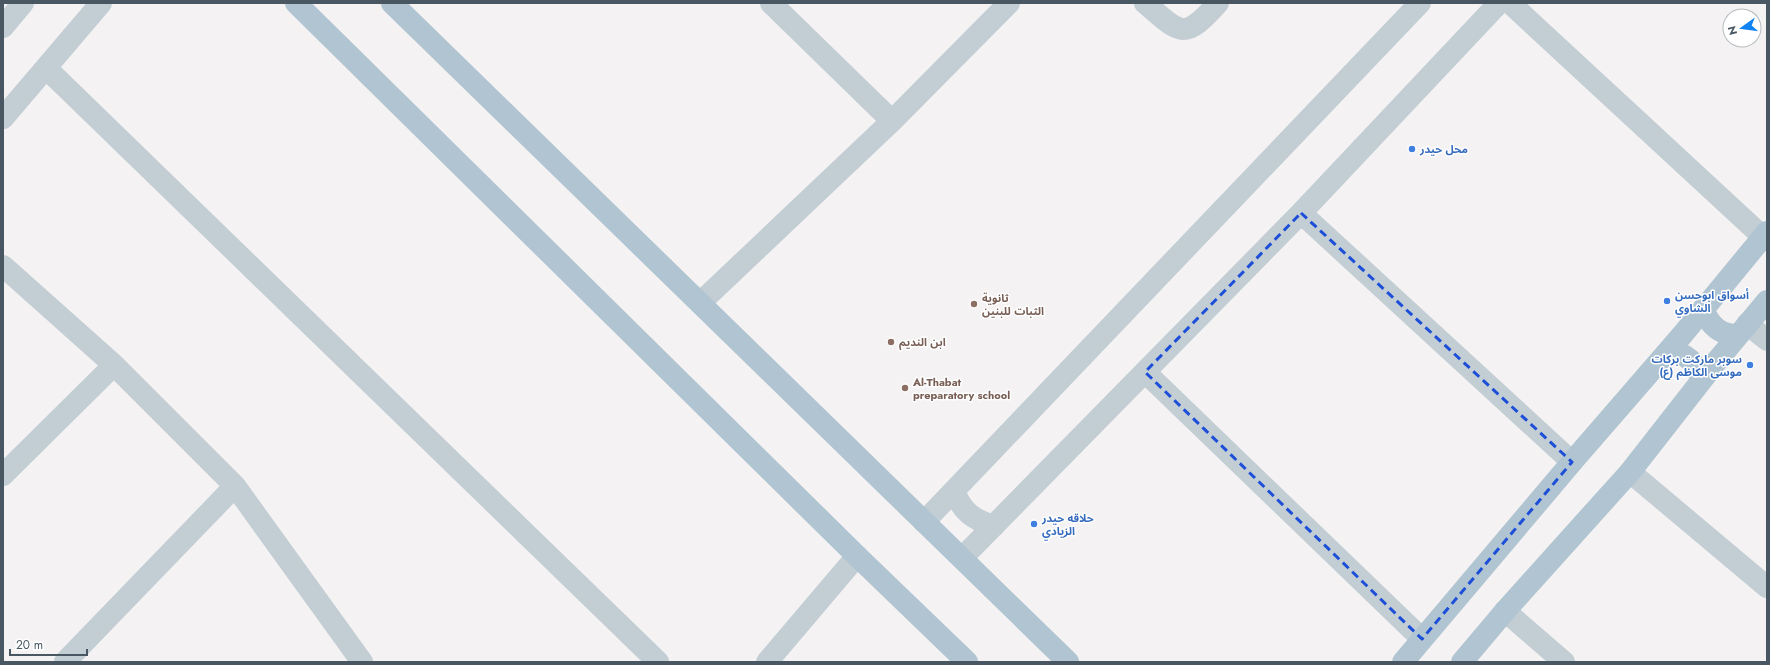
<svg xmlns="http://www.w3.org/2000/svg" width="1770" height="665" viewBox="0 0 1770 665" font-family="Jost,'Noto Sans Arabic',sans-serif">
<style>
.lines{fill:none;stroke-linecap:round;stroke-linejoin:round}
.minor{stroke:#c2cdd4;stroke-width:22}
.major{stroke:#b0c4d1;stroke-width:22}
.marked{fill:none;stroke:#1d4ed8;stroke-width:3;stroke-dasharray:8 5;stroke-linejoin:round}
.shop-dot{fill:#3f7fe0;stroke:#fff;stroke-width:1.5}
.education-dot{fill:#8d6e63;stroke:#fff;stroke-width:1.5}
.labels{text-anchor:middle;dominant-baseline:central;stroke-width:3;stroke-linejoin:round;paint-order:stroke}
.shop-label{font-size:11px;font-weight:bold;fill:#366cbe;stroke:#fff;text-anchor:start}
.education-label{font-size:11px;font-weight:bold;fill:#785e54;stroke:#fff;text-anchor:start}
</style>
<rect width="100%" height="100%" fill="#f4f2f2"/>
<g class="lines">
<path class="minor" d="M771,3L892,121
M1145,3C1181,34 1184,41 1218,3
M1510,3L1763,237
M3,27L23,3
M46,68L658,662
M3,118L101,3
M1301,213L1572,462
M3,266L114,365L235,486L362,662
M700,303L892,121L1009,3
M1747,324L1767,340
M1145,372L1422,639
M1630,472L1767,587
M3,475L114,365
M954,491C962,511 973,520 994,526
M924,522L1420,3
M962,558L1301,213L1499,3
M1505,611L1564,662
M65,662L235,486
M767,662L857,556"/>
<path class="major" d="M296,3L857,556L967,662
M392,3L1068,662
M1703,309C1710,326 1720,335 1738,335
M1669,351C1686,353 1698,363 1701,381
M1403,662L1572,462L1683,334L1767,232
M1462,662L1505,611L1630,472L1716,362L1767,301"/>
</g>
<path class="marked" d="M1301,213L1572,462L1422,639L1145,372Z"/>
<g class="shop-dot">
<circle cx="1412" cy="149" r="4"/>
<circle cx="1667" cy="301" r="4"/>
<circle cx="1750" cy="365" r="4"/>
<circle cx="1034" cy="524" r="4"/>
</g>
<g class="education-dot">
<circle cx="974" cy="304" r="4"/>
<circle cx="891" cy="342" r="4"/>
<circle cx="905" cy="388" r="4"/>
</g>
<g class="labels">
<g class="shop-label">
<text x="1420" y="149">محل حيدر</text>
<text x="1675" y="295">أسواق ابوحسن<tspan x="1675" dy="13">الشاوي</tspan></text>
<text x="1742" y="359" text-anchor="end">سوبر ماركت بركات<tspan x="1742" dy="13">موسى الكاظم (ع)</tspan></text>
<text x="1042" y="518">حلاقه حيدر<tspan x="1042" dy="13">الزيادي</tspan></text>
</g>
<g class="education-label">
<text x="982" y="298">ثانوية<tspan x="982" dy="13">الثبات للبنين</tspan></text>
<text x="899" y="342">ابن النديم</text>
<text x="913" y="382">Al-Thabat<tspan x="913" dy="13">preparatory school</tspan></text>
</g>
</g>
<rect width="1770" height="665" fill="none" stroke="#485761" stroke-width="8"/>
<g transform="translate(1742 28) rotate(256)"><circle r="19" fill="#ffffff" stroke="#b6bcc0"/>
<path d="M0-3L7 15L0 10L-7 15Z" fill="#0f83f1"/>
<text y="-6" font-size="11" font-weight="bold" text-anchor="middle" fill="#485761">N</text>
</g>
<path d="M10 649v6h77v-6" fill="none" stroke="#485761" stroke-width="2"/>
<text x="16" y="649" font-size="12" fill="#485761" stroke="#ffffff" stroke-width="3" paint-order="stroke">20 m</text>
</svg>
